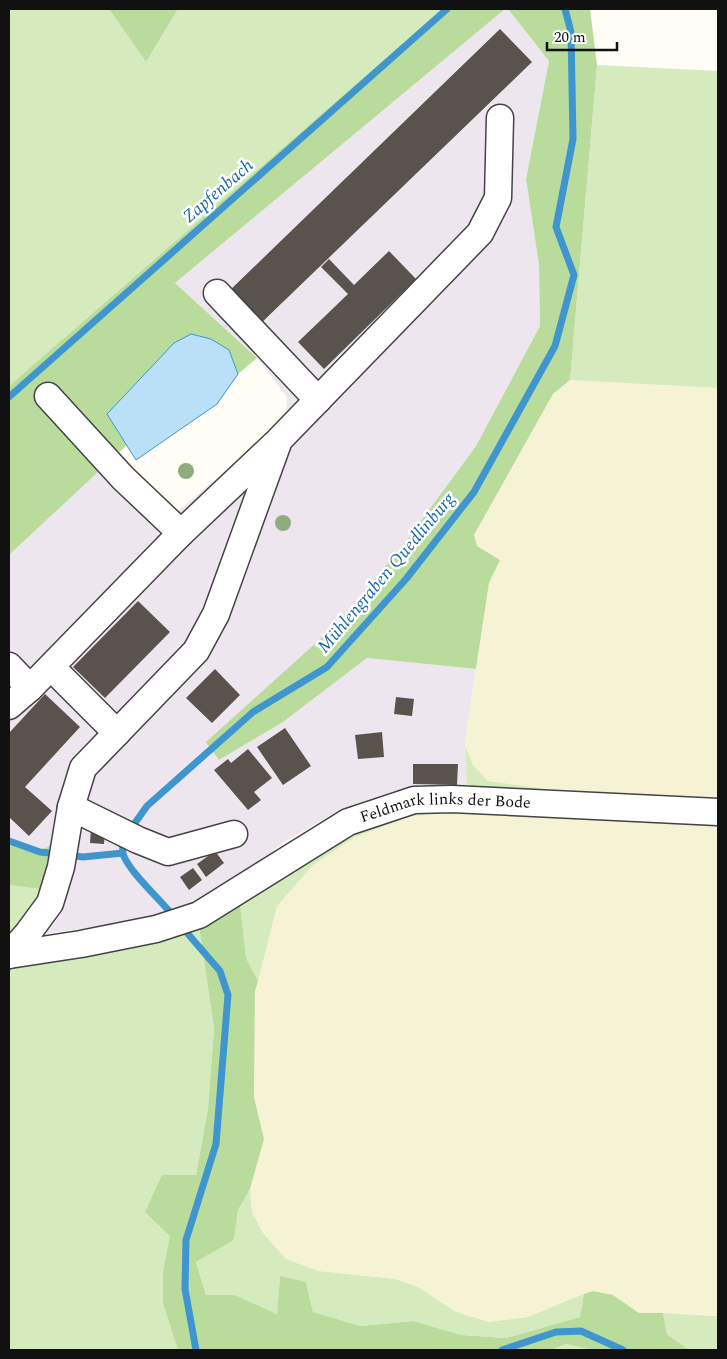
<svg xmlns="http://www.w3.org/2000/svg" width="727" height="1359" viewBox="0 0 727 1359" font-family="Spectral,serif">
<style>
.industrial{fill:#eee6ef}
.farmland{fill:#f6f3d4}
.green{fill:#d5ebbd}
.forest{fill:#b9dc9c}
.water{fill:#b9e0f7;stroke:#3f96cf}
.lines{fill:none;stroke-linecap:round;stroke-linejoin:round}
.stream{stroke:#3f96cf;stroke-width:7}
.building{fill:#5a524d}
.minor-casing{stroke:#444;stroke-width:29}
.minor{stroke:#fff;stroke-width:26}
.tree{fill:#8dad7f}
.labels{text-anchor:middle;dominant-baseline:central;stroke-width:5;stroke-linejoin:round;paint-order:stroke}
.street-label{font-size:16px;fill:#111;stroke:#fff}
.water-label{font-size:18px;font-style:italic;fill:#1768a6;stroke:#fff}
</style>
<rect width="100%" height="100%" fill="#fffdf5"/>
<path class="industrial" d="M505,9H508L549,61L526,179L539,265L540,326L476,446L407,540L339,622L207,742L219,760L283,722L367,658L476,669L465,745L467,792H391L344,808L284,842L247,873L202,906L133,922L43,934V928L67,894L76,843L58,840L36,854L9,845V555L119,452L176,513L286,419L287,397L257,358L175,283Z"/>
<path class="farmland" d="M570,380L718,388V799L567,792L488,781L473,765L465,745L489,583L500,560L477,546L474,535L553,394Z
M453,813L718,827V1316L695,1314L639,1313L613,1295L593,1291L528,1317L489,1322L456,1312L418,1287L396,1279L318,1271L286,1259L263,1233L252,1212L250,1189L264,1139L254,1097L255,991L277,906L313,865L355,837L412,816Z"/>
<path class="green" d="M9,9H109L146,62L178,9H442L9,386Z
M597,65L718,71V388L570,380Z
M465,745L473,765L488,781L567,792L718,799V805L467,792Z
M412,810L718,818V827L453,813L412,816L355,837L313,865L277,906L258,981L246,958L240,904L351,835Z
M9,885L47,890L9,936Z
M199,926L214,1028L208,1108L196,1175H162L170,1236L163,1270V1304L178,1350H9V970L41,962Z
M250,1189L252,1212L263,1233L286,1259L318,1271L396,1279L418,1287L456,1312L489,1322L528,1317L584,1294L580,1317L506,1338L462,1335L413,1321L361,1326L313,1312L306,1282L280,1277L277,1314L235,1295H206L196,1262L234,1240L238,1210Z
M663,1313L718,1316V1350H689L667,1334Z
M566,1344L592,1350H551Z"/>
<path class="forest" d="M109,9H178L146,62Z
M442,9H505L175,283L257,358L238,374L229,350L107,414L127,445L9,555V386Z
M508,9H590L597,65L570,380L553,394L474,535L477,546L500,560L489,583L476,669L367,658L283,722L219,760L206,742L339,622L407,540L476,446L540,326L539,265L526,179L549,61Z
M58,840L47,890L9,885V845L36,854Z
M240,904L246,958L258,981L255,991L254,1097L264,1139L250,1189L238,1210L234,1240L196,1262L206,1295H235L277,1314L280,1276L306,1282L313,1312L361,1326L413,1321L462,1335L506,1338L580,1317L584,1294L593,1291L613,1295L639,1313H663L667,1334L689,1350H592L566,1344L551,1350H178L163,1304V1270L170,1236L145,1212L162,1175H196L208,1108L214,1028L199,926Z"/>
<path class="water" d="M191,334L211,339L229,350L238,374L217,404L136,460L107,414L174,343Z"/>
<g class="lines">
<path class="stream" d="M9,397L447,9
M130,830L147,806L253,712L327,667L406,579L474,492L555,346L574,275L556,227L573,139L571,32L565,9
M124,838C123,843 122,849 123,854C129,872 162,901 175,918
M9,841L40,852L58,854
M68,855L83,857L123,853
M182,927L220,971L228,995L216,1144L186,1240L185,1289L196,1350
M502,1350L556,1332L581,1331L623,1350"/>
</g>
<path class="building" d="M500,29L532,62L257,327L226,294Z
M389,251L416,279L324,369L298,342L348,294L321,267L329,259L354,285Z
M138,601L170,632L105,698L73,667Z
M215,669L240,695L212,723L186,698Z
M45,694L80,727L25,787L52,811L29,836L9,817V733Z
M396,697L414,699L412,716L394,714Z
M285,728L311,766L283,785L257,747Z
M382,732L384,757L358,759L355,735Z
M248,749L272,778L254,792L261,800L248,810L214,770L228,759L231,763Z
M413,764H458L457,785L413,784Z
M91,829L105,830L104,844L90,843Z
M215,851L224,863L206,877L197,864Z
M193,868L202,880L189,890L180,877Z"/>
<g class="lines">
<g class="minor-casing">
<g id="minor">
<path d="M217,293L318,400"/>
<path d="M48,396L123,478L181,533"/>
<path d="M9,666L30,688"/>
<path d="M51,667L117,733"/>
<path d="M9,706L30,688L181,533L275,444"/>
<path d="M71,807L138,840L168,852L234,834"/>
<path d="M9,955L28,933L50,903L61,867L71,807L83,768L196,651L216,614L279,440L480,233L498,198L500,118"/>
<path id="s1" d="M9,955L81,944L156,929L199,915L348,822L414,800L452,799L718,812"/>
</g>
</g>
<use href="#minor" class="minor"/>
</g>
<g class="tree">
<circle cx="186" cy="471" r="8"/>
<circle cx="283" cy="523" r="8"/>
</g>
<g class="labels">
<g class="street-label">
<text stroke="none"><textPath href="#s1" startOffset="470">Feldmark links der Bode</textPath></text>
</g>
<g class="water-label">
<text transform="translate(218 191) rotate(-41)">Zapfenbach</text>
<text transform="translate(386 573) rotate(-50)">Mühlengraben Quedlinburg</text>
</g>
</g>
<rect width="727" height="1359" fill="none" stroke="#111111" stroke-width="20"/>
<path d="M547 42v8h70v-8" fill="none" stroke="#111111" stroke-width="2.5"/>
<text x="554" y="42" font-size="15" fill="#111111" stroke="#ffffff" stroke-width="4" paint-order="stroke">20 m</text>
</svg>
